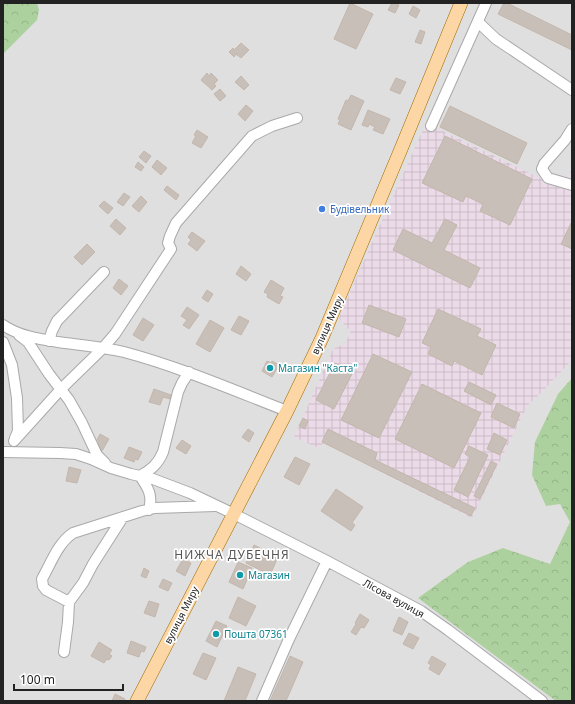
<svg xmlns="http://www.w3.org/2000/svg" width="575" height="704" viewBox="0 0 575 704" font-family="'Noto Sans',sans-serif">
<style>
.residential{fill:#e0dfdf}
.industrial{fill:url(#industrial-grid)}
.forest{fill:url(#forest-crowns)}
.building{fill:#c7bfb8;stroke:#c4b6ab}
.lines{fill:none;stroke-linecap:round;stroke-linejoin:round}
.minor-casing{stroke:#a9a9a9;stroke-width:12}
.major-casing{stroke:#a06b00;stroke-width:14}
.minor{stroke:#fff;stroke-width:10}
.major{stroke:#fcd6a4;stroke-width:13}
.shop-dot{fill:#3f7fe0;stroke:#fff;stroke-width:1.5}
.culture-dot{fill:#0f9aa8;stroke:#fff;stroke-width:1.5}
.labels{text-anchor:middle;dominant-baseline:central;stroke-width:3.5;stroke-linejoin:round;paint-order:stroke}
.shop-label{font-size:10px;fill:#366cbe;stroke:#fff;text-anchor:start}
.street-label{font-size:10px;fill:#222;stroke:#fff}
.culture-label{font-size:10px;fill:#0d838f;stroke:#fff;text-anchor:start}
.quarter-label{font-size:12px;letter-spacing:1px;fill:#555;stroke:#fff}
</style>
<defs>
<pattern id="industrial-grid" width="8" height="8" patternUnits="userSpaceOnUse"><rect width="8" height="8" fill="#ebdbe8"/><path d="M0 4h8M4 0v8" fill="none" stroke="#c9bcc7"/></pattern>
<pattern id="forest-crowns" width="20" height="18" patternUnits="userSpaceOnUse"><rect width="20" height="18" fill="#add19e"/><path d="M2 6a3 3 0 1 1 6 0M12 15a3 3 0 1 1 6 0" fill="none" stroke="#95b388"/></pattern>
</defs>
<rect width="100%" height="100%" fill="#f2efe9"/>
<path class="residential" d="M3,3H572V701H3Z"/>
<path class="industrial" d="M426,123L562,189L572,168V360L544,390L527,406L472,518L324,443L318,448L294,437L333,349L346,343L351,330L347,328L339,318L361,267Z"/>
<path class="forest" d="M3,3H37L39,10L37,20L3,54Z
M572,378V701H556L418,598L468,562L503,548L550,564L570,522L560,504L546,506L532,475L535,442L558,394Z"/>
<path class="building" d="M350,3L373,14L356,49L334,39Z
M392,3H394L399,5L395,13L388,10Z
M504,3H507L572,35V50L498,14Z
M413,6L420,10L416,18L409,14Z
M420,30L425,32L421,44L415,42Z
M241,43L249,50L241,58L236,54L234,57L229,52L233,48L234,50Z
M207,73L209,76L211,73L218,80L214,84L216,86L212,90L201,80Z
M241,76L249,85L244,90L235,82Z
M396,78L406,82L400,94L390,90Z
M220,89L226,96L220,101L214,94Z
M351,95L364,101L351,130L338,124L340,120L338,119L346,100L348,101Z
M246,105L253,111L245,121L238,114Z
M450,106L527,143L517,164L440,127Z
M368,110L390,119L383,134L373,130L375,127L369,124L368,127L362,125Z
M197,130L208,137L201,148L192,143L196,136L194,135Z
M445,136L532,179L510,225L480,211L483,204L466,196L463,202L422,183Z
M144,151L151,156L146,163L139,157Z
M157,160L167,168L161,175L152,167Z
M138,162L144,167L141,171L135,167Z
M167,186L179,195L176,200L164,190Z
M124,193L130,197L123,206L117,202Z
M141,196L147,202L139,212L132,206Z
M104,201L113,208L108,214L99,206Z
M116,219L126,228L120,235L110,226Z
M445,219L457,225L444,250L480,268L470,288L393,250L403,229L432,243Z
M572,221V249L561,244Z
M192,232L205,241L197,251L188,244L191,240L188,237Z
M87,244L95,252L82,265L74,257Z
M241,266L251,274L246,281L236,274Z
M119,279L128,286L121,295L113,288Z
M271,280L284,288L280,296L283,297L279,304L267,297L268,294L264,292Z
M207,290L213,294L208,302L202,298Z
M369,305L406,319L399,337L362,323Z
M187,307L199,315L189,329L183,325L187,320L181,316Z
M438,309L481,329L477,336L496,345L482,375L454,361L452,366L428,354L431,347L422,343Z
M239,316L249,321L241,335L231,330Z
M143,318L154,325L143,341L133,335Z
M210,320L224,328L210,352L196,344Z
M373,354L412,372L379,438L341,420Z
M267,361L271,363L272,361L279,365L272,377L262,371Z
M335,363L353,372L334,409L316,400Z
M469,382L496,395L491,405L464,391Z
M422,384L481,413L454,468L395,439Z
M154,389L171,395L170,399L163,397L160,405L149,402Z
M497,403L520,414L514,428L491,417Z
M303,418L308,421L305,429L299,426Z
M248,429L254,433L249,442L242,437Z
M328,429L377,453L375,460L475,508L471,516L322,442Z
M494,433L507,440L500,455L487,449Z
M100,434L109,439L102,451L96,447L99,441L97,440Z
M182,440L191,446L186,454L176,448Z
M469,446L488,455L468,497L454,490L470,457L465,454Z
M129,447L142,452L138,460L135,459L134,462L124,458Z
M295,457L310,464L299,485L284,477Z
M491,461L497,464L480,499L474,496Z
M69,467L81,470L77,483L66,481Z
M336,489L363,507L352,523L355,525L351,531L321,511Z
M254,545L278,557L270,575L246,563Z
M183,559L191,563L185,576L176,571Z
M238,562L252,568L243,589L229,582Z
M144,568L149,571L146,578L141,576Z
M163,579L172,583L168,591L159,587Z
M238,597L256,606L246,626L229,618Z
M149,601L159,604L155,617L144,613Z
M360,614L369,620L364,628L361,627L356,635L351,632L356,624L355,623Z
M399,617L408,622L402,635L393,631Z
M216,621L227,626L217,647L206,641Z
M409,633L419,638L413,649L403,644Z
M131,641L146,647L144,652L141,651L139,657L127,653Z
M99,642L112,650L109,654L112,656L109,660L107,659L104,663L91,656Z
M203,653L216,658L206,680L193,674Z
M290,656L303,662L286,701H270Z
M432,656L446,664L439,675L429,669L431,665L428,663Z
M238,667L256,674L245,701H224Z
M115,694L125,699L124,701H112Z"/>
<g class="lines">
<g class="minor-casing">
<path id="minor" d="M478,22L496,39L572,90
M431,126L486,3
M572,129L565,140L544,164L542,169L548,178L572,185
M3,325C19,336 39,339 58,342C80,345 103,347 124,352C180,367 233,390 287,411
M19,335L28,342L49,374L69,400L82,423L97,455L105,463
M49,341L52,331L57,321L104,272
M3,342L12,365L17,398L18,431L15,438
M14,441L61,389L102,349L115,334L171,249L168,243L170,236L176,223L252,136L272,126L297,118
M3,452L60,453L76,454L91,459L111,468L131,474L153,479L190,493L234,514L327,561L421,611L448,630L542,701
M149,510C153,495 148,488 140,476C151,470 158,464 163,452L178,392L182,383L189,372
M69,602L83,583L93,564L123,517
M64,652L68,622L69,602L46,590L43,586L42,579C51,563 58,543 73,533L142,511L155,508L215,506
M262,701L289,639L327,561"/>
</g>
<g class="major-casing">
<path id="major" d="M137,701L287,411L322,338L401,149L461,3"/>
</g>
<use href="#minor" class="minor"/>
<use href="#major" class="major"/>
</g>
<circle class="shop-dot" cx="322" cy="209" r="4"/>
<g class="culture-dot">
<circle cx="270" cy="368" r="4"/>
<circle cx="240" cy="575" r="4"/>
<circle cx="216" cy="634" r="4"/>
</g>
<g class="labels">
<g class="shop-label">
<text x="330" y="209">Будівельник</text>
</g>
<g class="street-label">
<text transform="translate(327 325) rotate(-66)">вулиця Миру</text>
<text transform="translate(394 598) rotate(29)">Лісова вулиця</text>
<text transform="translate(181 615) rotate(-63)">вулиця Миру</text>
</g>
<g class="culture-label">
<text x="278" y="368">Магазин "Каста"</text>
<text x="248" y="575">Магазин</text>
<text x="224" y="634">Пошта 07361</text>
</g>
<g class="quarter-label">
<text x="232" y="554">НИЖЧА ДУБЕЧНЯ</text>
</g>
</g>
<rect width="575" height="704" fill="none" stroke="#222222" stroke-width="8"/>
<path d="M14 684v6h109v-6" fill="none" stroke="#222222" stroke-width="2"/>
<text x="20" y="684" font-size="12" fill="#222222" stroke="#ffffff" stroke-width="3" paint-order="stroke">100 m</text>
</svg>
